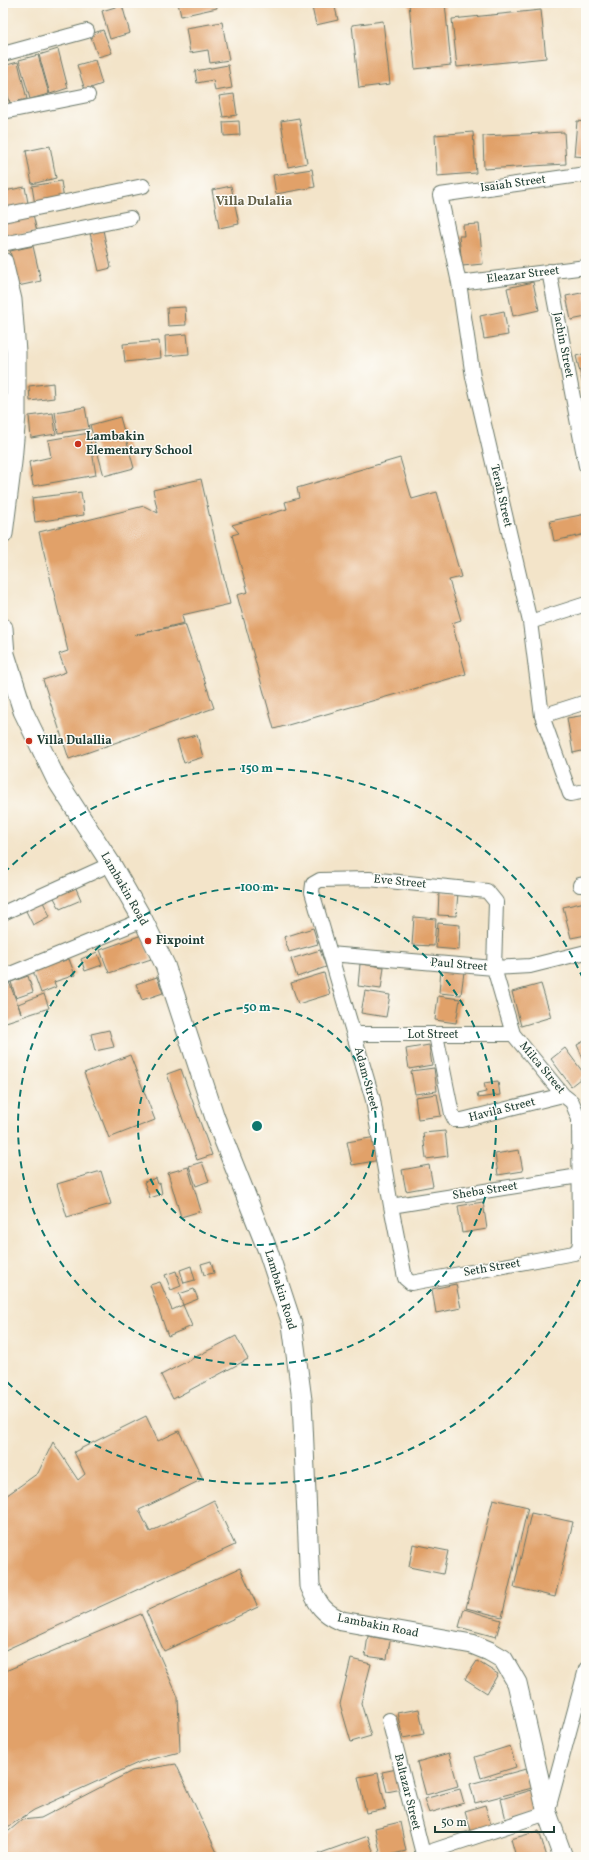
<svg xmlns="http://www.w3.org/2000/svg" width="589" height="1860" viewBox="0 0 589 1860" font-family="Vollkorn,serif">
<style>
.building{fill:#e1a169}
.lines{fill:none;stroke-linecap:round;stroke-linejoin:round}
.minor-casing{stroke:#697768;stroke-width:16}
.secondary-casing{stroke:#697768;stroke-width:21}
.minor{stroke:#fff;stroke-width:14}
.secondary{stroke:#fff;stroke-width:19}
.ring{fill:none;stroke:#0f766e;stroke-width:2;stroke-dasharray:7 5}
.poi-dot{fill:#c8321e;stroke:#fdfcf7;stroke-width:1.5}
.labels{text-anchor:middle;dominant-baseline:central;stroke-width:3;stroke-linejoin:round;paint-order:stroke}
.street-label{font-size:12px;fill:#1f3d34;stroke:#fdfcf7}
.poi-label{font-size:12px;font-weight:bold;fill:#1f3d34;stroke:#fdfcf7;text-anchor:start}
.neighbourhood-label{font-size:13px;font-weight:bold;fill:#636047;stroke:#fdfcf7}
.centre{fill:#0f766e;stroke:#fdfcf7;stroke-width:2}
.ring-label{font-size:12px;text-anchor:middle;font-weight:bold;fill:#0f766e;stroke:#fdfcf7;stroke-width:3;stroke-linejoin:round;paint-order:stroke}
</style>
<rect width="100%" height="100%" fill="#fdfcf7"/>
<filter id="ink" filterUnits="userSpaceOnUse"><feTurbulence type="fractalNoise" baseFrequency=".025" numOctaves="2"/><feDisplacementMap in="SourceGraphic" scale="8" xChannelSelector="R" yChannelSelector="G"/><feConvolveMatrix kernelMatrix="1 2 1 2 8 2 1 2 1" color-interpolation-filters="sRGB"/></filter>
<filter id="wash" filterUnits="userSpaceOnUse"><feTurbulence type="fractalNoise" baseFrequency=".012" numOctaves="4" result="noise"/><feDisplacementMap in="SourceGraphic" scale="16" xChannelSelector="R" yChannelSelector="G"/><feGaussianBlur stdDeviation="0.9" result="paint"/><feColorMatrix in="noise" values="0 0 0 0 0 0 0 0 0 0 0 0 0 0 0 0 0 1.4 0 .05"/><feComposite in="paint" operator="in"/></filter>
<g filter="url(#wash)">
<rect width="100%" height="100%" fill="#f3e4c9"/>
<g id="blocks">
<path class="building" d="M178,3H216L217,8L181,16Z
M311,3H334L338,20L316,25Z
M409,3H445L451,65L415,69Z
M122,5L130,33L110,39L102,11Z
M541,10L546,58L457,67L452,19Z
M383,21L390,84L359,88L352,25Z
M222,22L229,60L210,63L208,50L190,53L186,28Z
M103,30L112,53L98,57L90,34Z
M58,49L68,88L50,94L39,55Z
M38,55L49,94L30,99L19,60Z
M95,60L102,84L85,90L77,65Z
M18,62L27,99L10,103L3,76V66Z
M228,65L232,88L215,91L213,80L197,83L195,71Z
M4,90L10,103L3,106V91Z
M234,94L237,115L223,117L219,96Z
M299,118L307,163L288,167L281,121Z
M239,121L240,135L224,136L223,122Z
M577,121L586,122V157L574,156Z
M473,132L476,173L437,176L435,135Z
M564,132L566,164L484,169L483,136Z
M50,146L56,178L32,184L26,151Z
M312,169L315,187L276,194L273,175Z
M61,181L64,200L35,205L32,186Z
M231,186L239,224L219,228L212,190Z
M25,187L29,208L8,212L4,191Z
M33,214L37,232L3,237V221Z
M479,224L483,264L462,266L459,236H464L463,225Z
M103,230L111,268L99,271L90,233Z
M33,246L41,281L18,286L10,251Z
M533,282L539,310L513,316L507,288Z
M586,292V317L571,320L566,296Z
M185,307L186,325L168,326L167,308Z
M504,311L508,335L484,339L480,316Z
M187,334L189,354L166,356L165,336Z
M159,341L161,358L125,362L123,344Z
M586,353V389H584L576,356Z
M53,383L54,398L30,401L29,386Z
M85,407L89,429L58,433L55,412Z
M53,413L56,434L31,438L29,416Z
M120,417L134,468L104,476L90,425Z
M89,433L96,475L33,486L29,462L51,457L48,440Z
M400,458L412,499L437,492L461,577L449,580L461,620L452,623L466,674L274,729L237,595L248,592L232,535L239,533L232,525L287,509L285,502L299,498L297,488Z
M201,479L230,604L182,615L184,623L135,635L185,624L214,708L69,759L43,680L66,672L59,654L68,651L39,532L144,506L158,513L153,490Z
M81,492L84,515L35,522L32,498Z
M586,514V534L554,541L550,521Z
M586,715V750L573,753L567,718Z
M197,735L203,757L184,763L177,740Z
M75,886L81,900L60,909L53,896Z
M439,892L458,893L456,916L438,915Z
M41,898L50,916L33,925L24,907Z
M585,902L586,935L571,938L563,907Z
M414,917L436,919L434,946L412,945Z
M438,923L460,925L459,950L436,948Z
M313,928L318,944L289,952L284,937Z
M142,935L151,959L109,973L100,950Z
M320,950L326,967L297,977L291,959Z
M97,952L102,965L85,971L81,959Z
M69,959L75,975L54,982L56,987L41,993L33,971Z
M360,964L384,967L381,989L358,986Z
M441,970L464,972L461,995L439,993Z
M324,973L330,994L298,1004L291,983Z
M28,976L33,992L16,998L11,982Z
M157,977L163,993L142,1000L136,984Z
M9,982L21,1013L18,1004L44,994L49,1008L3,1023V984Z
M541,984L551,1017L521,1026L512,992Z
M365,991L390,995L386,1017L361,1013Z
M438,996L460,999L456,1023L435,1020Z
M109,1030L114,1047L95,1051L91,1034Z
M586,1040V1065L577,1045Z
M429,1045L432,1065L409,1069L406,1049Z
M565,1048L585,1075L571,1086L551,1059Z
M130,1055L155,1120L109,1138L84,1073Z
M434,1068L437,1091L415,1094L411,1071Z
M181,1069L212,1155L197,1160L167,1074Z
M498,1081L500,1095L478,1098L477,1094L486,1092L484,1083Z
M437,1094L441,1116L418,1119L415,1097Z
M445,1131L448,1156L426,1159L423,1133Z
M376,1137L380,1160L352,1165L347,1142Z
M519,1150L523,1171L498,1175L495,1154Z
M202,1162L209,1181L196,1186L189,1166Z
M429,1165L433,1186L406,1191L402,1170Z
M188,1167L201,1211L181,1217L168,1173Z
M101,1171L111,1204L67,1217L57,1184Z
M156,1178L158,1184L160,1183L162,1194L150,1198L144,1182Z
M483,1202L487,1229L462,1233L458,1206Z
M211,1261L214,1273L204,1275L201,1264Z
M191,1266L195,1280L184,1283L180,1270Z
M176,1271L181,1286L171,1290L165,1275Z
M160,1282L172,1310L183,1305L192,1326L168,1336L150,1285Z
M456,1284L461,1308L436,1313L432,1289Z
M194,1289L198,1299L183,1305L179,1294Z
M236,1336L248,1359L173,1399L161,1375Z
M146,1416L158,1441L179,1431L203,1479L139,1510L150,1532L214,1500L235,1545L3,1651V1498L38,1473L53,1442L78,1480L85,1474L74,1452Z
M493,1499L528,1507L502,1617L466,1608Z
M531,1513L573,1522L555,1597L514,1587Z
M413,1544L448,1551L443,1574L409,1567Z
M240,1568L258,1607L164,1651L146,1611Z
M464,1609L501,1620L496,1637L459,1627Z
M141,1614L178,1697L180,1752L140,1762L34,1810L3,1830V1672Z
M368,1636L390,1640L387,1659L365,1656Z
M351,1659L371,1664L361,1703L371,1736L351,1742L340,1704Z
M477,1661L498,1674L487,1693L465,1679Z
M419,1709L424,1734L403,1738L397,1713Z
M510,1746L516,1767L481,1778L475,1757Z
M449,1753L458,1786L426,1795L417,1762Z
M176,1764L219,1857H3V1836L22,1820L41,1818L132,1771Z
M397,1769L402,1789L387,1792L382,1772Z
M526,1769L532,1788L475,1803L470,1784Z
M378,1773L386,1809L366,1813L358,1777Z
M460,1789L464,1803L429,1813L424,1799Z
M532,1790L538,1811L506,1820L501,1799Z
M485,1805L492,1828L472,1834L465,1811Z
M400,1822L406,1851L381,1857L375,1828Z
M539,1831L547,1857H516L511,1839Z
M368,1836L375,1857H310Z"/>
</g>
</g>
<g filter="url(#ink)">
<use href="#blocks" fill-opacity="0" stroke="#697768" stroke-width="1"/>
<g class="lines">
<g class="minor-casing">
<path id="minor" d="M3,54L87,31
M3,112L88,95
M586,174L440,195L459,283L473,377L530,622L542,716L570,794L586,791
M3,215L143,186
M3,244L130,218
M549,271L586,466
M459,283L586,267
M530,622L586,604
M542,716L586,702
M369,879L487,891L496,902L494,968L513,1034L563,1095L572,1102L579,1119L580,1241L579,1248L574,1253L411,1283L405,1278L391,1206L373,1100L312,892L313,884L320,880Z
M580,885L586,884
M3,913L111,864
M330,954L494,968L530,966L586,952
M3,977L143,920
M354,1034H513
M436,1035L452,1114L455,1120H462L563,1095
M391,1206L579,1176
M389,1720L423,1854L547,1813L586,1669"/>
</g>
<g class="secondary-casing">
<path id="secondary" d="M3,262L12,300L16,352V415L12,462L3,534
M3,628L5,654L23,711L56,779L111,864L143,920L165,965L215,1118L268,1251L292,1324L302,1400L310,1586C318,1605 323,1613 342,1621L472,1644L489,1651L503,1659L517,1683L547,1813L563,1857"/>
</g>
<use href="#minor" class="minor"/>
<use href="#secondary" class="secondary"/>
</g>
</g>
<g class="ring">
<circle cx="257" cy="1126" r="119"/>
<circle cx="257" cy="1126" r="239"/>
<path d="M585 1269A358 358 0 0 1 4 1379M4 873A358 358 0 0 1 585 983"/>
</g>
<g class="poi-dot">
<circle cx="78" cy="444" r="4"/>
<circle cx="29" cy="741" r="4"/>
<circle cx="148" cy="941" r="4"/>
</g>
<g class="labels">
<g class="street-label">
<text transform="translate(513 184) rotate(-8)">Isaiah Street</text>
<text transform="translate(523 275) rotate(-7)">Eleazar Street</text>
<text transform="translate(563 345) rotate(79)">Jachin Street</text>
<text transform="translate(501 496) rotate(77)">Terah Street</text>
<text transform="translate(400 882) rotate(6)">Eve Street</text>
<text transform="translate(124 889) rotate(60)">Lambakin Road</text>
<text transform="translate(459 965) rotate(5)">Paul Street</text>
<text x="433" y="1035">Lot Street</text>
<text transform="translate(542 1068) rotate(50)">Milca Street</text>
<text transform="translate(366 1079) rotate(75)">Adam Street</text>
<text transform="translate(502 1110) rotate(-14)">Havila Street</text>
<text transform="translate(485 1191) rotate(-9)">Sheba Street</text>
<text transform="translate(492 1268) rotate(-10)">Seth Street</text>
<text transform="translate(280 1290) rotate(73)">Lambakin Road</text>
<text transform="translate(378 1626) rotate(11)">Lambakin Road</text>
<text transform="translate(407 1792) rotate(76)">Baltazar Street</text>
</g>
<g class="poi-label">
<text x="86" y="437">Lambakin<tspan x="86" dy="14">Elementary School</tspan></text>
<text x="37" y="741">Villa Dulallia</text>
<text x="156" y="941">Fixpoint</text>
</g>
<g class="neighbourhood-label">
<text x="254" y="202">Villa Dulalia</text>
</g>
</g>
<circle cx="257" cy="1126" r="6" class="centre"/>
<g class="ring-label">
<text x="257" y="772">150 m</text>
<text x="257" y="891">100 m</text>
<text x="257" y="1011">50 m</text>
</g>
<rect width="589" height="1860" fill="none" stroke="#fdfcf7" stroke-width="16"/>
<path d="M435 1826v6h119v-6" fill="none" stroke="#1f3d34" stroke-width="2"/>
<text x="441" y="1826" font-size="12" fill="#1f3d34" stroke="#fdfcf7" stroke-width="3" paint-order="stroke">50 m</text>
</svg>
